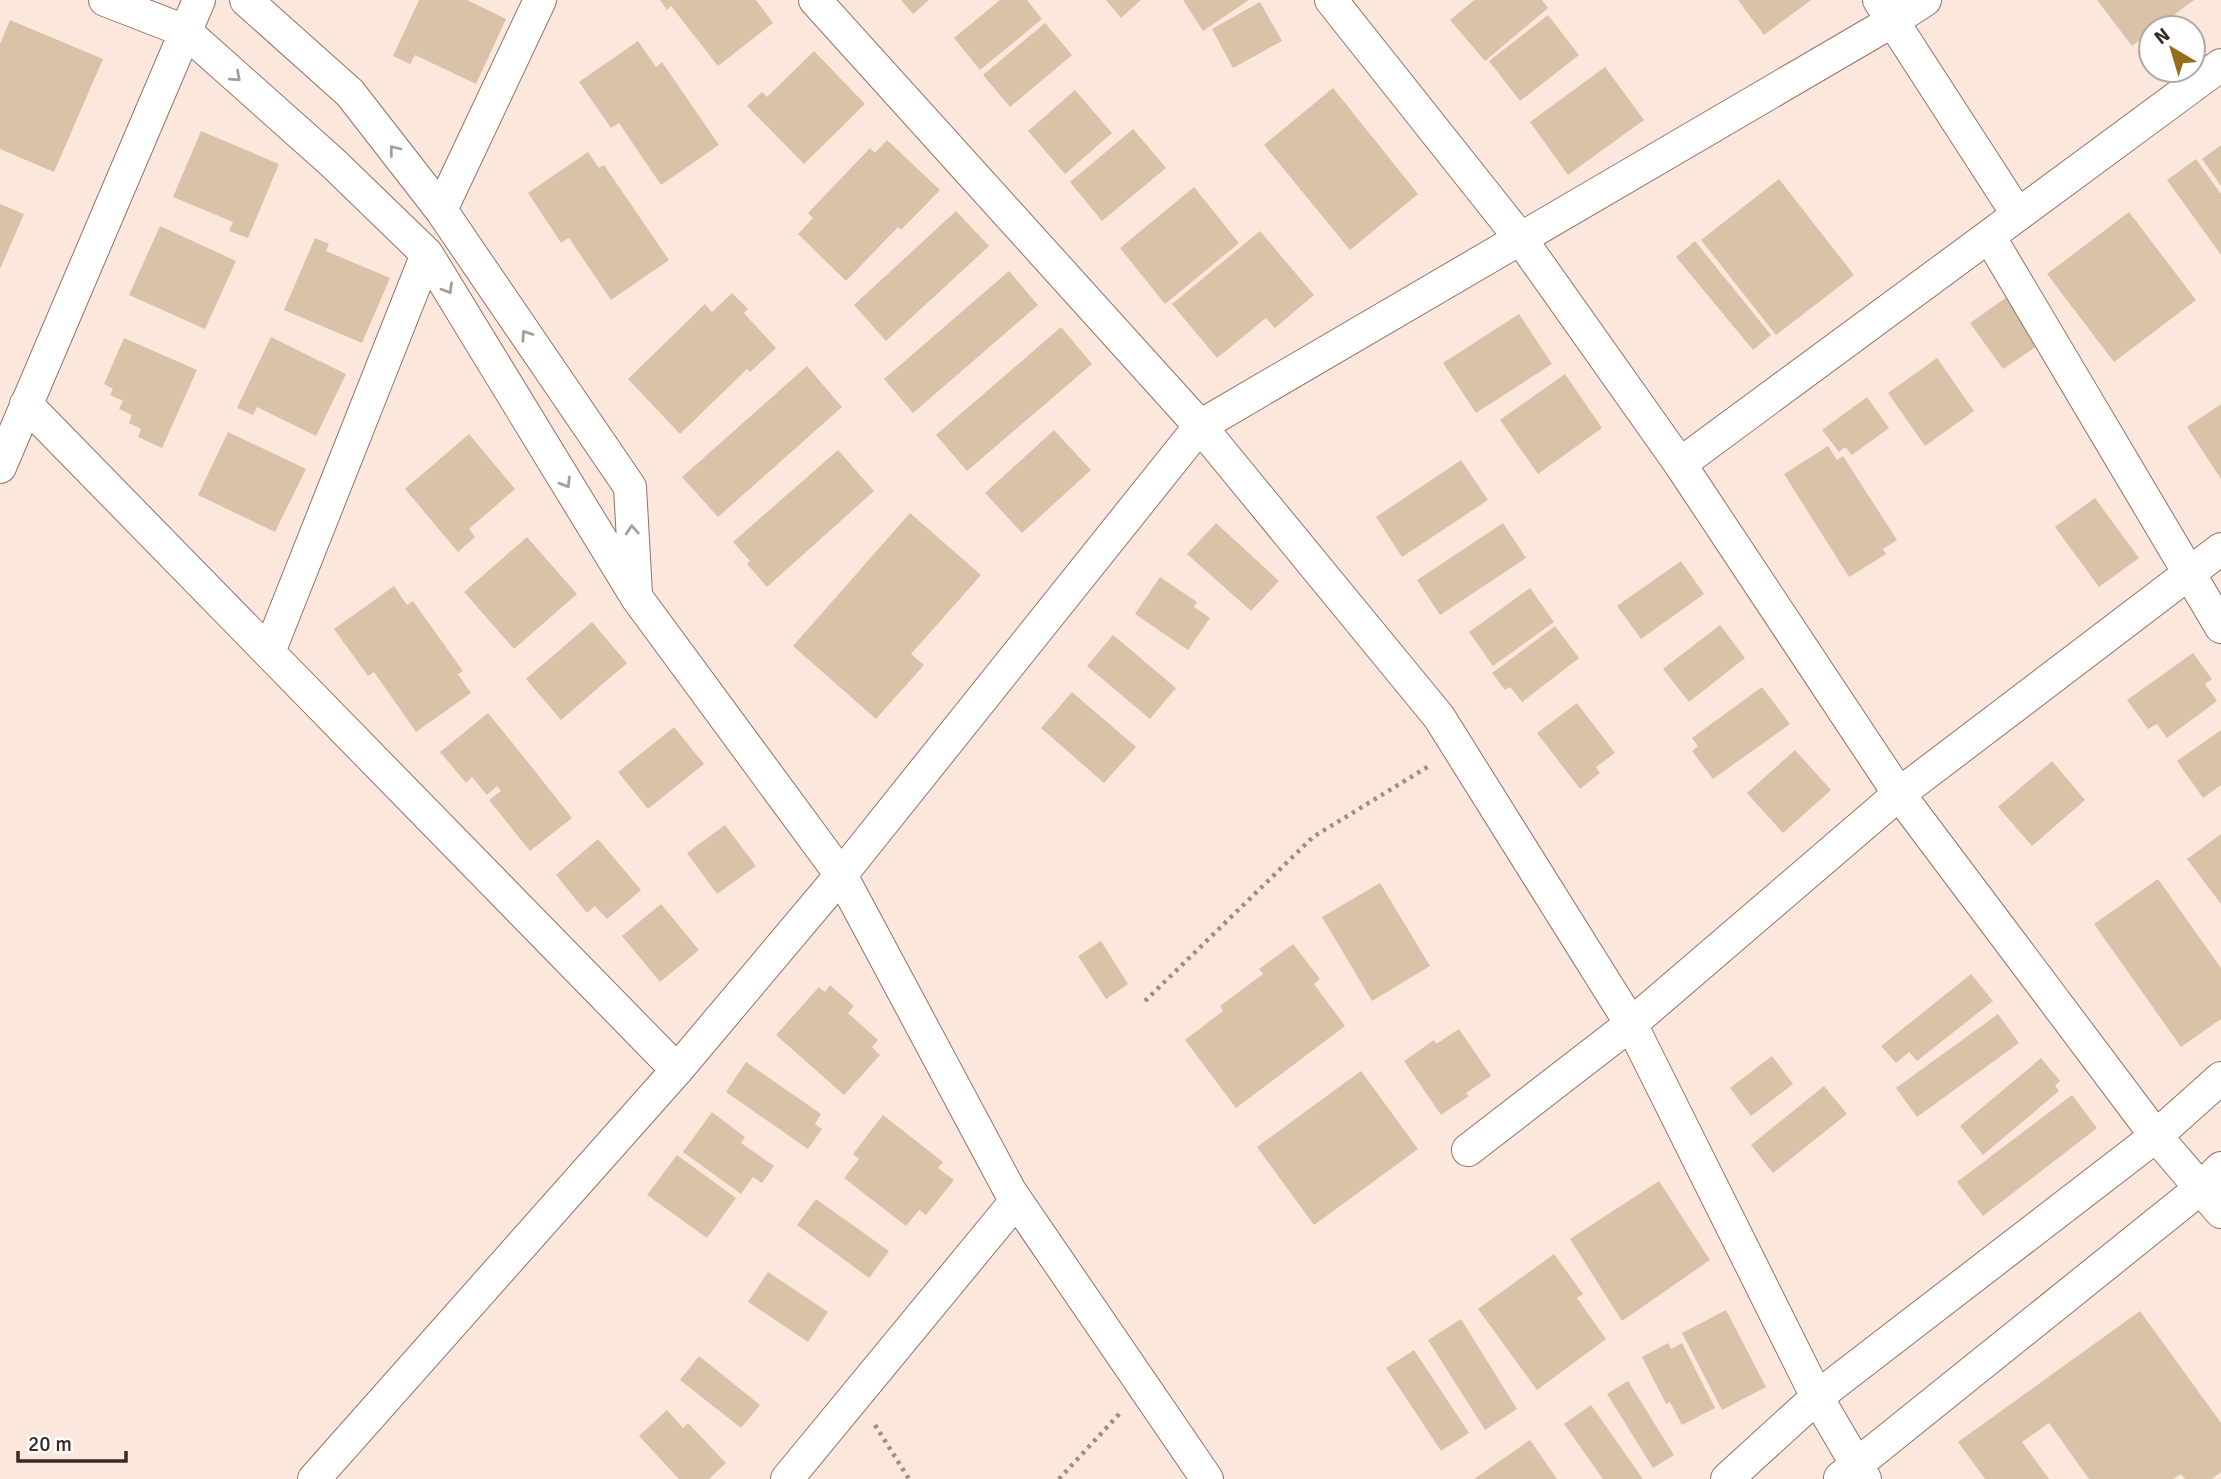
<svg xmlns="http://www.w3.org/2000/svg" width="2221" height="1479" viewBox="0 0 2221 1479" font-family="Signika,sans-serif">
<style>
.building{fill:#dac2a8}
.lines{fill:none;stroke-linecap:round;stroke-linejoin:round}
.street-casing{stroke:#927365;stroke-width:34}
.path{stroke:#a08e86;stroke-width:4.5;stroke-dasharray:3.5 5;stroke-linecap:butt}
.street{stroke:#fff;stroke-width:32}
.oneway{stroke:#a59f9c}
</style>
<rect width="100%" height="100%" fill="#fce7dd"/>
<path class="building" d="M419,0H467L506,19L476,84L415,55L410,64L393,56Z
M660,0H756L773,23L718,66L671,6L667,10Z
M901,0H929L913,14Z
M1000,0H1027L1042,19L980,70L954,38Z
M1106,0H1141L1121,18Z
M1183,0H1249L1203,31Z
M1474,0H1542L1548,8L1485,61L1450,20Z
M1738,0H1811L1764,35Z
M2097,0H2194L2156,28H2151V32L2132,46Z
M1260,2L1282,41L1233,68L1212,29Z
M1548,15L1579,55L1520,101L1489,61Z
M10,20L103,59L54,172L0,149V44Z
M1045,23L1072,55L1010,107L983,75Z
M638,41L656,67L662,62L719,145L661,185L619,123L611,128L579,82Z
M814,51L865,104L804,164L747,106L762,92L767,97Z
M1605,67L1644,120L1568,175L1530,122Z
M1333,88L1418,194L1350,250L1264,145Z
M1075,90L1112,133L1065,174L1028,131Z
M1133,129L1166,168L1102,221L1070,182Z
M201,131L279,164L248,238L229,231L233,222L173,197Z
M887,140L940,190L901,230L898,227L846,281L798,234L813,218L808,213L870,148L875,153Z
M2221,145V186L2202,159Z
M588,152L599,168L604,165L669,260L611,300L569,238L561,243L528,193Z
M2196,159L2221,194V255L2167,180Z
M1779,179L1854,275L1776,335L1701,240Z
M1194,187L1239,243L1165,304L1120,248Z
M0,204L24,214L0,269Z
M956,211L989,246L886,341L854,305Z
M2129,212L2196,300L2114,362L2047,274Z
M160,226L236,261L205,329L129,295Z
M1260,231L1314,295L1275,328L1266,318L1217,358L1172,304Z
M315,238L329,244L326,251L390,278L362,343L284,310Z
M1695,241L1771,335L1753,350L1676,257Z
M1009,271L1038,305L913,413L884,379Z
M732,293L748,309L744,313L776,348L750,372L747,369L680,434L628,379L705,304L712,312Z
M2007,297L2040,344L2003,369L1970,323Z
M1519,314L1552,364L1476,413L1443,363Z
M1061,327L1092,364L967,471L936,435Z
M271,337L346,374L316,436L257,407L253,415L237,408Z
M124,338L197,370L162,448L138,437L141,429L129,423L132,415L119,409L123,401L110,395L113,389L104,384Z
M1937,358L1974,411L1925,446L1888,393Z
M807,366L842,407L718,517L682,477Z
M1565,374L1602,428L1538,474L1500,420Z
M1867,397L1889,428L1852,455L1845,447L1839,452L1822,430Z
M2221,404V479L2187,427Z
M1054,430L1091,470L1022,533L985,493Z
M228,432L306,469L275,532L198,495Z
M469,434L515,489L469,529L475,537L458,552L405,489Z
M1828,446L1837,460L1843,456L1897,540L1883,549L1886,554L1849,577L1784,474Z
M838,450L874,491L767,587L747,564L750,561L733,542Z
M1461,460L1488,500L1402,557L1376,517Z
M2095,498L2139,558L2099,587L2055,527Z
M910,513L981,575L911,654L924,665L876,719L793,646Z
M1216,523L1279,581L1251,611L1187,554Z
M1503,523L1526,558L1440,615L1417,580Z
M527,537L577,594L514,649L464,592Z
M1681,561L1704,594L1641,639L1617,606Z
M1160,577L1197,602L1194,607L1210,618L1188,650L1135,614Z
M394,586L407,605L413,601L463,671L458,674L471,693L416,732L374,672L368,676L334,629Z
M1530,588L1554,622L1493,666L1469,632Z
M592,622L627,663L561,720L526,679Z
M1720,625L1745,658L1689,702L1663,669Z
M1555,626L1579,658L1522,702L1510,687L1505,690L1492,673Z
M1113,635L1176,688L1150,719L1087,666Z
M2193,653L2212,679L2205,684L2217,701L2167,738L2157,724L2148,729L2127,700Z
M1762,687L1790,724L1713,779L1692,751L1698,746L1692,738Z
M1072,692L1136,747L1104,783L1041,728Z
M1577,703L1615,753L1596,767L1600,773L1580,789L1537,733Z
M488,713L527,761L519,768L527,761L572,818L530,851L489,800L501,791L497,786L487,795L472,777L466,783L440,752Z
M674,727L704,764L648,809L618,772Z
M2221,730V785L2203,798L2177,761Z
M1795,750L1831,790L1783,833L1747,793Z
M2052,761L2085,800L2032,846L1998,807Z
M725,825L756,866L717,894L687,853Z
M2221,834V904L2187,859Z
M598,839L641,890L607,919L595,906L587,913L556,875Z
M2158,879L2221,968V1019L2181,1047L2094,924Z
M1380,883L1430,966L1372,1001L1322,917Z
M661,904L699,950L660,982L622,936Z
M1101,941L1128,984L1106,999L1078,956Z
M1293,944L1320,979L1314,984L1345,1026L1236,1108L1185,1040L1223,1011L1220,1006L1263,974L1259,969Z
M1971,974L1993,1001L1917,1061L1909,1052L1896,1063L1881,1046Z
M830,985L854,1006L848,1013L878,1040L872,1047L880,1055L844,1095L776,1035L819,987L825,992Z
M1998,1014L2019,1043L1917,1117L1896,1088Z
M1459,1029L1491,1076L1466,1093L1469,1096L1441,1115L1404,1061L1434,1040L1436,1044Z
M1772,1056L1793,1084L1751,1116L1730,1088Z
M2041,1058L2060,1081L2055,1086L2059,1091L1983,1155L1960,1126Z
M746,1062L821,1114L815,1124L822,1129L808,1149L726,1092Z
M1361,1071L1418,1149L1314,1225L1257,1147Z
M1824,1086L1847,1114L1773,1173L1751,1145Z
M2072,1095L2097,1128L1983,1216L1957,1182Z
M712,1112L745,1137L741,1143L774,1166L762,1183L753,1177L741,1194L683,1152Z
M883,1115L943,1162L938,1168L954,1180L926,1215L919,1210L906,1226L844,1178L859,1159L853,1154Z
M677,1155L736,1198L707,1238L647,1195Z
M1659,1181L1710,1260L1622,1321L1570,1239Z
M816,1199L889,1251L869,1278L797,1225Z
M1554,1254L1583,1294L1577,1298L1606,1339L1537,1390L1478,1309Z
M768,1272L828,1312L808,1342L748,1302Z
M1726,1310L1766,1387L1722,1410L1682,1333Z
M2140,1311L2221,1423V1472L2212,1479H2185L2181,1474L2173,1479H2089L2049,1423L2022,1442L2049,1479H1985L1958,1442Z
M1461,1319L1517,1409L1485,1430L1428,1340Z
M1668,1343L1671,1349L1682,1343L1715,1408L1682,1425L1670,1402L1666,1404L1642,1357Z
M1414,1350L1469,1433L1441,1451L1386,1368Z
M699,1356L760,1405L741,1428L680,1380Z
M1628,1381L1674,1455L1653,1468L1607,1394Z
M1591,1405L1643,1479H1603L1564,1424Z
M667,1410L683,1428L688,1423L726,1463L709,1479H679L639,1436Z
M1530,1440L1557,1479H1474Z"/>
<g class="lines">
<g class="street-casing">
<path id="street" d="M105,0L185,31L332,162L427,254L637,598L841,875L1010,1191L1207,1479
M246,0L350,93L441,210L630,487L636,594
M815,0L1200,426L1439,717L1631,1024L1817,1397L1865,1479
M1331,0L1520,238L1680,464L1899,794L2156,1136L2221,1212
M1879,0L2018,215
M441,210L540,0
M1989,236L2221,627
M26,404L677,1070
M1680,464L2221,65
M0,467L199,0
M269,652L427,254
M1468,1150L1631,1024L1899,794L2221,549
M1840,1478L2202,1187L2221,1168
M314,1479L677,1070L841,875L1200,426L1891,22L1925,0
M787,1479L1016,1201
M1727,1479L1817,1397L2156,1136L2221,1078"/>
</g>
<path class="path" d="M1145,1001L1313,837L1429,766
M875,1425L909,1479
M1059,1479L1122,1411"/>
<use href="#street" class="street"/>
</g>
<defs><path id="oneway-chevron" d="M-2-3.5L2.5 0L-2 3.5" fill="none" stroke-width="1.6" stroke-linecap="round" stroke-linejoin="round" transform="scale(1.75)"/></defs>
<g class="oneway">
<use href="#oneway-chevron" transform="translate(236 77) rotate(42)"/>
<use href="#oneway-chevron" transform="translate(394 150) rotate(-128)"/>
<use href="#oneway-chevron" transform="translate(448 289) rotate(59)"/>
<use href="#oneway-chevron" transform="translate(526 335) rotate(-124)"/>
<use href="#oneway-chevron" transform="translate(566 483) rotate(59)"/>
<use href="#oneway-chevron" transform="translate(632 530) rotate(-94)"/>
</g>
<g transform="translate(2172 49) rotate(322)"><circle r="33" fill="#ffffff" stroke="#afaaa7" stroke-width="2"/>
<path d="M0-5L12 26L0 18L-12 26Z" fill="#976d1a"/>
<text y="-10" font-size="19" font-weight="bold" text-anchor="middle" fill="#372a24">N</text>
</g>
<path d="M18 1451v10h108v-10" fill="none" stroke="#372a24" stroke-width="3.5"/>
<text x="28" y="1451" font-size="21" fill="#372a24" stroke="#ffffff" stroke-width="5" paint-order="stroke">20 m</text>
</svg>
